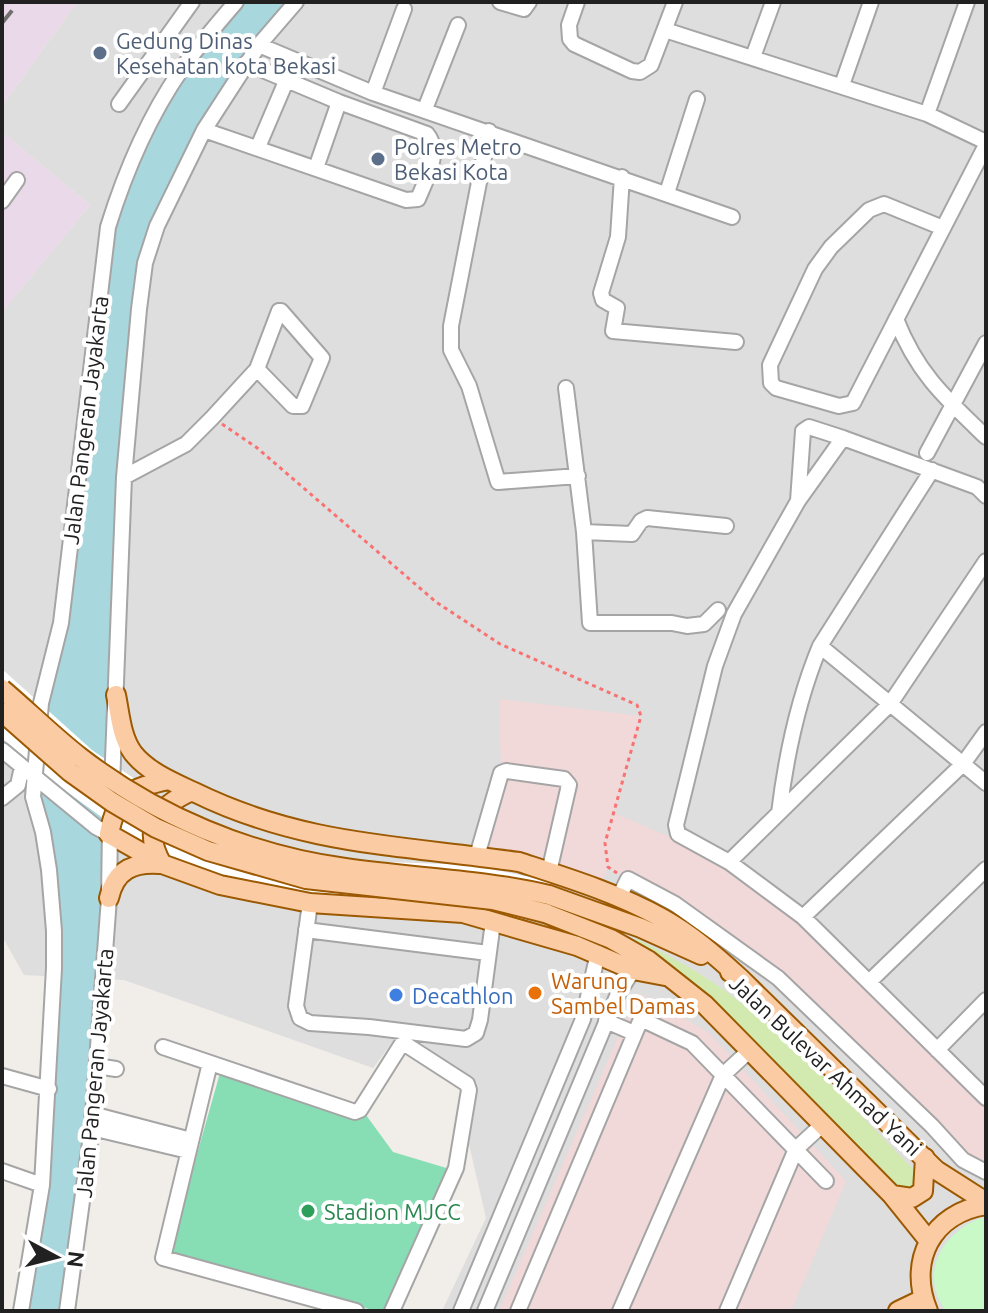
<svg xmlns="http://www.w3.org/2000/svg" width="988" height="1313" viewBox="0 0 988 1313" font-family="Ubuntu,sans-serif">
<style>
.residential{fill:#dfdede}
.commercial{fill:#f1d8d9}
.industrial{fill:#eadae9}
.grass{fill:#d2eaaf}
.park{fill:#c8f9c7}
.pitch{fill:#88deb4}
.water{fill:#a9d7de}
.pier{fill:#fff}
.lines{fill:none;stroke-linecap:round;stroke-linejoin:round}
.minor-casing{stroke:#a5a5a5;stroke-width:18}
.major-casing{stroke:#9b5902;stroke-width:22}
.path{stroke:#f87272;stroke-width:3;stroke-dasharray:4 4;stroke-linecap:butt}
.minor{stroke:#fff;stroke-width:14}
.major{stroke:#fbcca3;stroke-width:18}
.rail{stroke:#6f6f6f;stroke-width:4;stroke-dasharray:16 16;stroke-linecap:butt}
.major-bridge-casing{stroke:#9b5902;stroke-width:22;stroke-linecap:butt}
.major-bridge{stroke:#fbcca3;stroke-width:18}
.service-dot{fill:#5c6f8a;stroke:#fff;stroke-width:3}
.food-dot{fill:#e8710a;stroke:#fff;stroke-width:3}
.shop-dot{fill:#3f7fe0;stroke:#fff;stroke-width:3}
.leisure-dot{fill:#2e9e5b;stroke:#fff;stroke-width:3}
.labels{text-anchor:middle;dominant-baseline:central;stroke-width:8;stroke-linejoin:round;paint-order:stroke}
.service-label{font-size:22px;fill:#4e5e75;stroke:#fff;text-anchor:start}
.street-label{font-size:22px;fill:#212121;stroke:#fff}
.food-label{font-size:22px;fill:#c56008;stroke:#fff;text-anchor:start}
.shop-label{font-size:22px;fill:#366cbe;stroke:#fff;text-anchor:start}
.leisure-label{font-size:22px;fill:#27864d;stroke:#fff;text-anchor:start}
</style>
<rect width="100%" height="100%" fill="#f1ede8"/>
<path class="residential" d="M77,2H986V1311H442L486,1218L469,1144L478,1088L420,1042L394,1040L373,1068L124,980L24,975L2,936V312L90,205L2,132V106Z"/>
<path class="commercial" d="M499,699L641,716L614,813L729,862L803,917L986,1098V1172L778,978L675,904L608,868L599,889L477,856L501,773Z
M641,994L708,1032L846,1181L791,1311H499L618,1037Z"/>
<path class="industrial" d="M2,2H77L2,106Z
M2,132L90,205L2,312Z"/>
<path class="grass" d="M635,938C666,954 696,970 724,990C796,1042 856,1112 919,1175L916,1189L900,1190L701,989L634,943Z"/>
<path class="park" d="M981,1218H986V1311H946C918,1273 942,1233 981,1218Z"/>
<path class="pitch" d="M220,1073L366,1115L393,1152L453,1170L388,1311H376L169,1253Z"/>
<path class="water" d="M235,2H296L259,45L157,226L139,309L109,898L67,1311H21L34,1241L54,931L33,797L61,623L108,227L148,126Z"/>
<path class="pier" d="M2,669L92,750L179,809L279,845L358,861L472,865L553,882L542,922L448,907L344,903L230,880L136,842L56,784L2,738Z"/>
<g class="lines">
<g class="minor-casing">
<path id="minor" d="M500,2L524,9L529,2
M577,2L569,25L570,39L574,44L632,71L640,72L651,65L675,2
M665,30L927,114L986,142
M259,45L373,93L732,217
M753,57L773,2
M842,85L871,2
M373,93L404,9
M119,104L192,2
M425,109L458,25
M927,114L967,2
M204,130L406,200L418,199C426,179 442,152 427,134L339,102L246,63
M489,131L451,326V350L469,386L498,482L578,476
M258,147L287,79
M316,168L339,102
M622,177L618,237L601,293L603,300L617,308L613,331L736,342
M667,193L697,99
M2,201L17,180
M943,228L884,204L869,210L831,247L815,269L770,365L771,383L776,388L839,406L853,403L986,145
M896,319C917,373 945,398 986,437
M566,388L584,532L590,623H672L687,626L704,624L718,610
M927,453L986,343
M124,477L186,444L212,418L257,369L279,311H281L322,358L302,406H293L257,369
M986,496L977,487L843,438L798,501L734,614L715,666L676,825L678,834L729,862L803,917L986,1098
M798,501L803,431L809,427L843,438
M584,532L632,534L641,521L647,518L726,526
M820,646L986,783
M2,750L96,827L109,834
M112,785L124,477L139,309L145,263L157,226L204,130L259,45L296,2
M2,798L18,785L22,767
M779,813C786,756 798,699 820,646L932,470
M477,856L501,773L506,771L564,779L569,785L549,872
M729,862L890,704L986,561
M619,897L628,879L675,904L778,978L932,1126L963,1160L986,1172
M310,903L296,1006L300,1018L310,1023L369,1027L466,1039L476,1033L480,1020L493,922
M803,917L963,764L986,732
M306,930L488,953
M870,981L986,869
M606,1021L634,1033
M163,1047L355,1112L360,1110L401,1045L405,1044L467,1084L469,1090L456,1168L392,1311
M937,1050L986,1000
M210,1063L163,1258L356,1311
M96,1066L116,1069
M2,1076L49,1089
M92,1114L191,1140
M92,1128L188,1151
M2,1171L42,1185
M21,1311L42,1185L54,968V931L49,870L43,832L33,797L41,703L61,623L108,227C125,172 148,118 181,70C198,46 217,24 236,2
M67,1311L92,1128L109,898L110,826
M461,1311L583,1019L598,953
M485,1311L618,994L633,970
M518,1311L641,1019L692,1043L826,1181
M620,1311L723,1075L750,1050
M727,1311L796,1149L822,1125"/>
</g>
<g class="major-casing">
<path id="major" d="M116,695C120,714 121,737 133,753C148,772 173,782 194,792C304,846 402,845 519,862C568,878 617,893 662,918C691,934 716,956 740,978
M169,780C131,788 117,793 109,834L162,864L220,885L310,903L463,913L577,946L633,970L665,976
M162,864C141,828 158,806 192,791
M549,895L641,928L701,955
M109,898C115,870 133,862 160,864
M545,913L611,939L648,960L705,1005L892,1195L929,1241
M730,972L740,978L936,1170L986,1202
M892,1195L912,1198L923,1191L925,1158
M898,1311L923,1299
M928,1311C907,1261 932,1213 986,1205"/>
</g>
<path class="path" d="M222,424L256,447L436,602L500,644L637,705L641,716L605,843L608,867L617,873"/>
<use href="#minor" class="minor"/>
<use href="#major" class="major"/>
<path class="rail" d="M2,23L19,2"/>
<g class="major-bridge-casing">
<path id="major-bridge" d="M2,689C28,711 53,736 80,757C156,816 250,855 345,868C414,878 482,879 549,895
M2,712L70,772L112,802L156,828L208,851L306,879L493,900L545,913"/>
</g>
<use href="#major-bridge" class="major-bridge"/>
</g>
<g class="service-dot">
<circle cx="100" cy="53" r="8"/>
<circle cx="378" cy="159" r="8"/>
</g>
<circle class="food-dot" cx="535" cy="993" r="8"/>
<circle class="shop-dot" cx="396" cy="995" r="8"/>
<circle class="leisure-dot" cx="308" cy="1211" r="8"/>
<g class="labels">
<g class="service-label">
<text x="116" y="40">Gedung Dinas<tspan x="116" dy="25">Kesehatan kota Bekasi</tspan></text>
<text x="394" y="146">Polres Metro<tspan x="394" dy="25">Bekasi Kota</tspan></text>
</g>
<g class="street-label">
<text transform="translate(85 420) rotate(-83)">Jalan Pangeran Jayakarta</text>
<text transform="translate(826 1065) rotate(43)">Jalan Bulevar Ahmad Yani</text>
<text transform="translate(94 1073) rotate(-85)">Jalan Pangeran Jayakarta</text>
</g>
<g class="food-label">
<text x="551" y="980">Warung<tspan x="551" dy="25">Sambel Damas</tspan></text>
</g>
<g class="shop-label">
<text x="412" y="995">Decathlon</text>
</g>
<g class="leisure-label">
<text x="324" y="1211">Stadion MJCC</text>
</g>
</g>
<rect width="988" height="1313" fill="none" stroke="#212121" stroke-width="8"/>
<g transform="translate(56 1257) rotate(97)" stroke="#ffffff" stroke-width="6" paint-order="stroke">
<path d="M0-6L14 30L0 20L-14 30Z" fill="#212121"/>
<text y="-12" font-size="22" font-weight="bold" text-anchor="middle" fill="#212121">N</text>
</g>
</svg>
